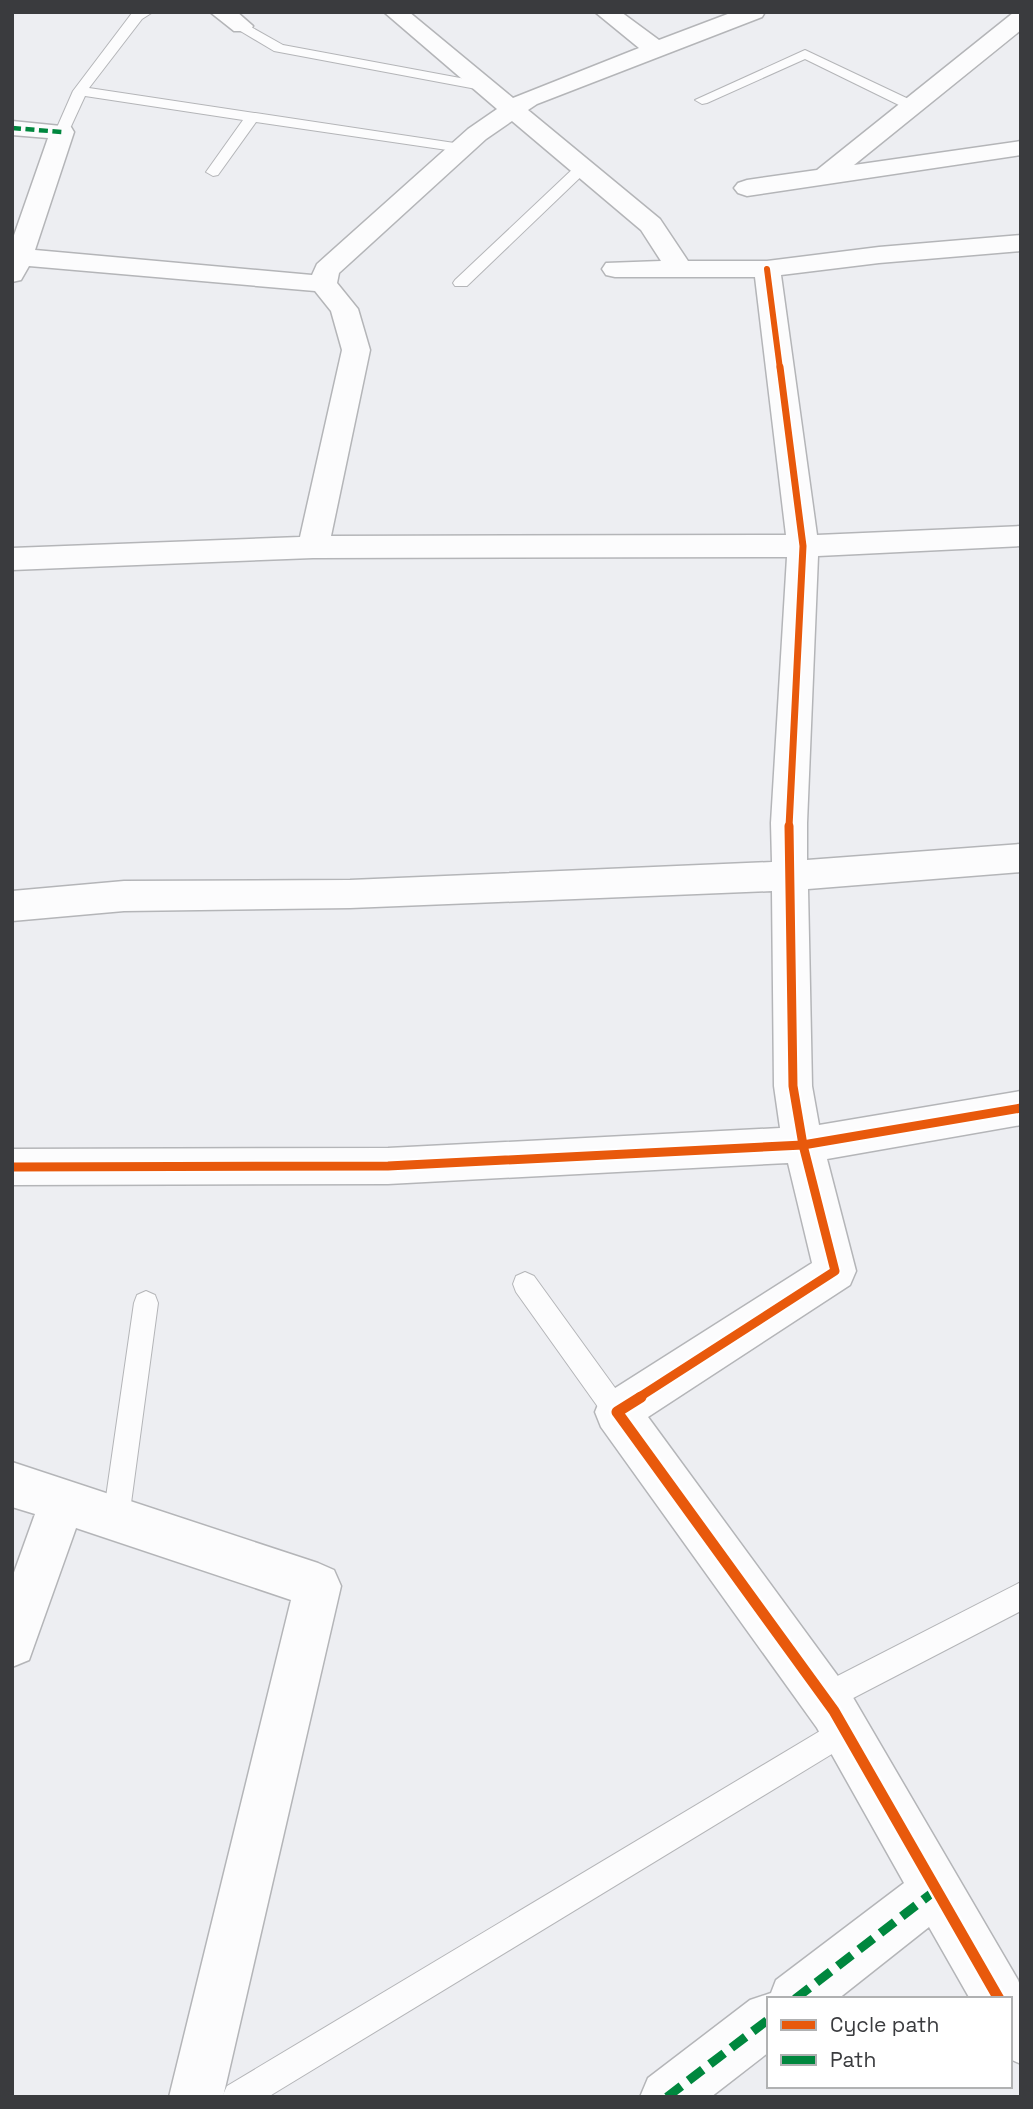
<svg xmlns="http://www.w3.org/2000/svg" width="1033" height="2109" viewBox="0 0 1033 2109" font-family="'Space Grotesk',sans-serif">
<style>
.lines{fill:none;stroke-linecap:round;stroke-linejoin:round}
.service-casing{stroke:#b4b5b8;stroke-width:2}
.minor-casing{stroke:#b4b5b8;stroke-width:3}
.service{fill:#fcfcfd;fill-rule:evenodd}
.minor{fill:#fcfcfd;fill-rule:evenodd}
.quiet-far1{stroke:#00873e;stroke-width:4.5;stroke-dasharray:9 4.5;stroke-linecap:butt}
.quiet{stroke:#00873e;stroke-width:9;stroke-dasharray:18 9;stroke-linecap:butt}
.cycleway-far3-casing{stroke:#fff;stroke-width:9}
.cycleway-far2-casing{stroke:#fff;stroke-width:10}
.cycleway-far1-casing{stroke:#fff;stroke-width:13}
.cycleway-casing{stroke:#fff;stroke-width:16}
.cycleway-far3{stroke:#e8590c;stroke-width:6}
.cycleway-far2{stroke:#e8590c;stroke-width:7}
.cycleway-far1{stroke:#e8590c;stroke-width:9}
.cycleway{stroke:#e8590c;stroke-width:11}
</style>
<rect width="100%" height="100%" fill="#edeef2"/>
<g class="lines">
<g class="service-casing">
<path id="service" d="M153,12L142,19L89,88L461,144L468,148L461,152L256,122L218,175L213,176L206,172L243,120L85,96L67,135H57L55,132L73,91L132,13Z
M242,22L283,45L487,83L494,87L487,91L274,51L237,29L235,26Z
M805,50L917,103L919,106L917,109H907L805,59L707,103L702,104L695,100Z
M583,163L588,164L590,167L588,170L467,286H455L453,283L455,280L578,164Z
M525,1272L534,1276L626,1403L630,1412L626,1421L617,1425L608,1421L516,1292L513,1284L516,1276Z
M146,1291L155,1295L158,1303L129,1518L126,1528L116,1531L106,1528L103,1518L134,1303L137,1295Z
M1021,1582V1611L834,1708L824,1712L814,1708L810,1698L814,1688Z
M845,1716L855,1720L859,1730L855,1740L268,2097H222L227,2086Z"/>
</g>
<g class="minor-casing">
<path id="minor" d="M210,12H237L253,26L250,31H234Z
M384,12H409L513,98L639,48L595,12H621L659,40L733,12H765L762,17L537,104L528,110L660,219L688,261H767L879,247L1021,235V251L879,263L781,275L817,535L1021,526V546L818,556L807,823V860L1021,844V872L808,889L812,1086L819,1125L1021,1091V1125L827,1159L856,1271L850,1285L648,1417L851,1694L1018,1980L1021,1988V2064L1010,2059V1999H970L929,1927L838,1999H769V2052L711,2097H640L648,2078L750,2000L771,1993L776,1980L904,1883L817,1728L601,1427L595,1412L601,1397L812,1263L788,1163L388,1184L12,1185V1149L388,1148L780,1128L774,1086L772,891L350,908L124,911L12,921V891L124,881L350,880L772,862L771,823L787,557L313,558L12,570V548L300,537L342,350L331,311L315,291L29,266L21,280L12,282V241L48,138L12,135V121L71,127L74,132L35,250L312,275L317,264L468,129L497,109ZM512,121L641,230L661,261L606,263L602,269L606,275L615,277H755L786,535L331,536L370,350L358,309L337,283L339,273L486,139Z
M1021,12V30L854,165L1021,141V155L747,196L738,193L734,188L738,183L747,180L817,170L1013,13Z
M12,1462L318,1563L334,1570L341,1586L223,2097H169L291,1600L76,1528L29,1660L12,1667V1578L35,1514L12,1507Z"/>
</g>
<use href="#service" class="service"/>
<use href="#minor" class="minor"/>
<path class="quiet-far1" d="M12,128L62,132"/>
<path class="quiet" d="M795,1999L936,1890
M667,2097L769,2019"/>
<g class="cycleway-far3-casing">
<path id="cycleway-far3" d="M767,269L780,369"/>
</g>
<g class="cycleway-far2-casing">
<path id="cycleway-far2" d="M780,367L803,546L789,827"/>
</g>
<g class="cycleway-far1-casing">
<path id="cycleway-far1" d="M12,1167L388,1166L803,1145L1021,1108
M638,1398L835,1271L803,1145L793,1086L789,826"/>
</g>
<g class="cycleway-casing">
<path id="cycleway" d="M641,1397L617,1412L834,1711L999,1999"/>
</g>
<use href="#cycleway-far3" class="cycleway-far3"/>
<use href="#cycleway-far2" class="cycleway-far2"/>
<use href="#cycleway-far1" class="cycleway-far1"/>
<use href="#cycleway" class="cycleway"/>
</g>
<rect width="1033" height="2109" fill="none" stroke="#3a3b3e" stroke-width="28"/>
<rect x="767" y="1997" width="245" height="91" fill="#ffffff" stroke="#b0b1b2" stroke-width="2"/>
<rect x="781" y="2020" width="35" height="10" fill="#e8590c" stroke="#b0b1b2" stroke-width="2"/>
<text x="830" y="2032" font-size="21" fill="#3a3b3e">Cycle path</text>
<rect x="781" y="2055" width="35" height="10" fill="#00873e" stroke="#b0b1b2" stroke-width="2"/>
<text x="830" y="2067" font-size="21" fill="#3a3b3e">Path</text>
</svg>
